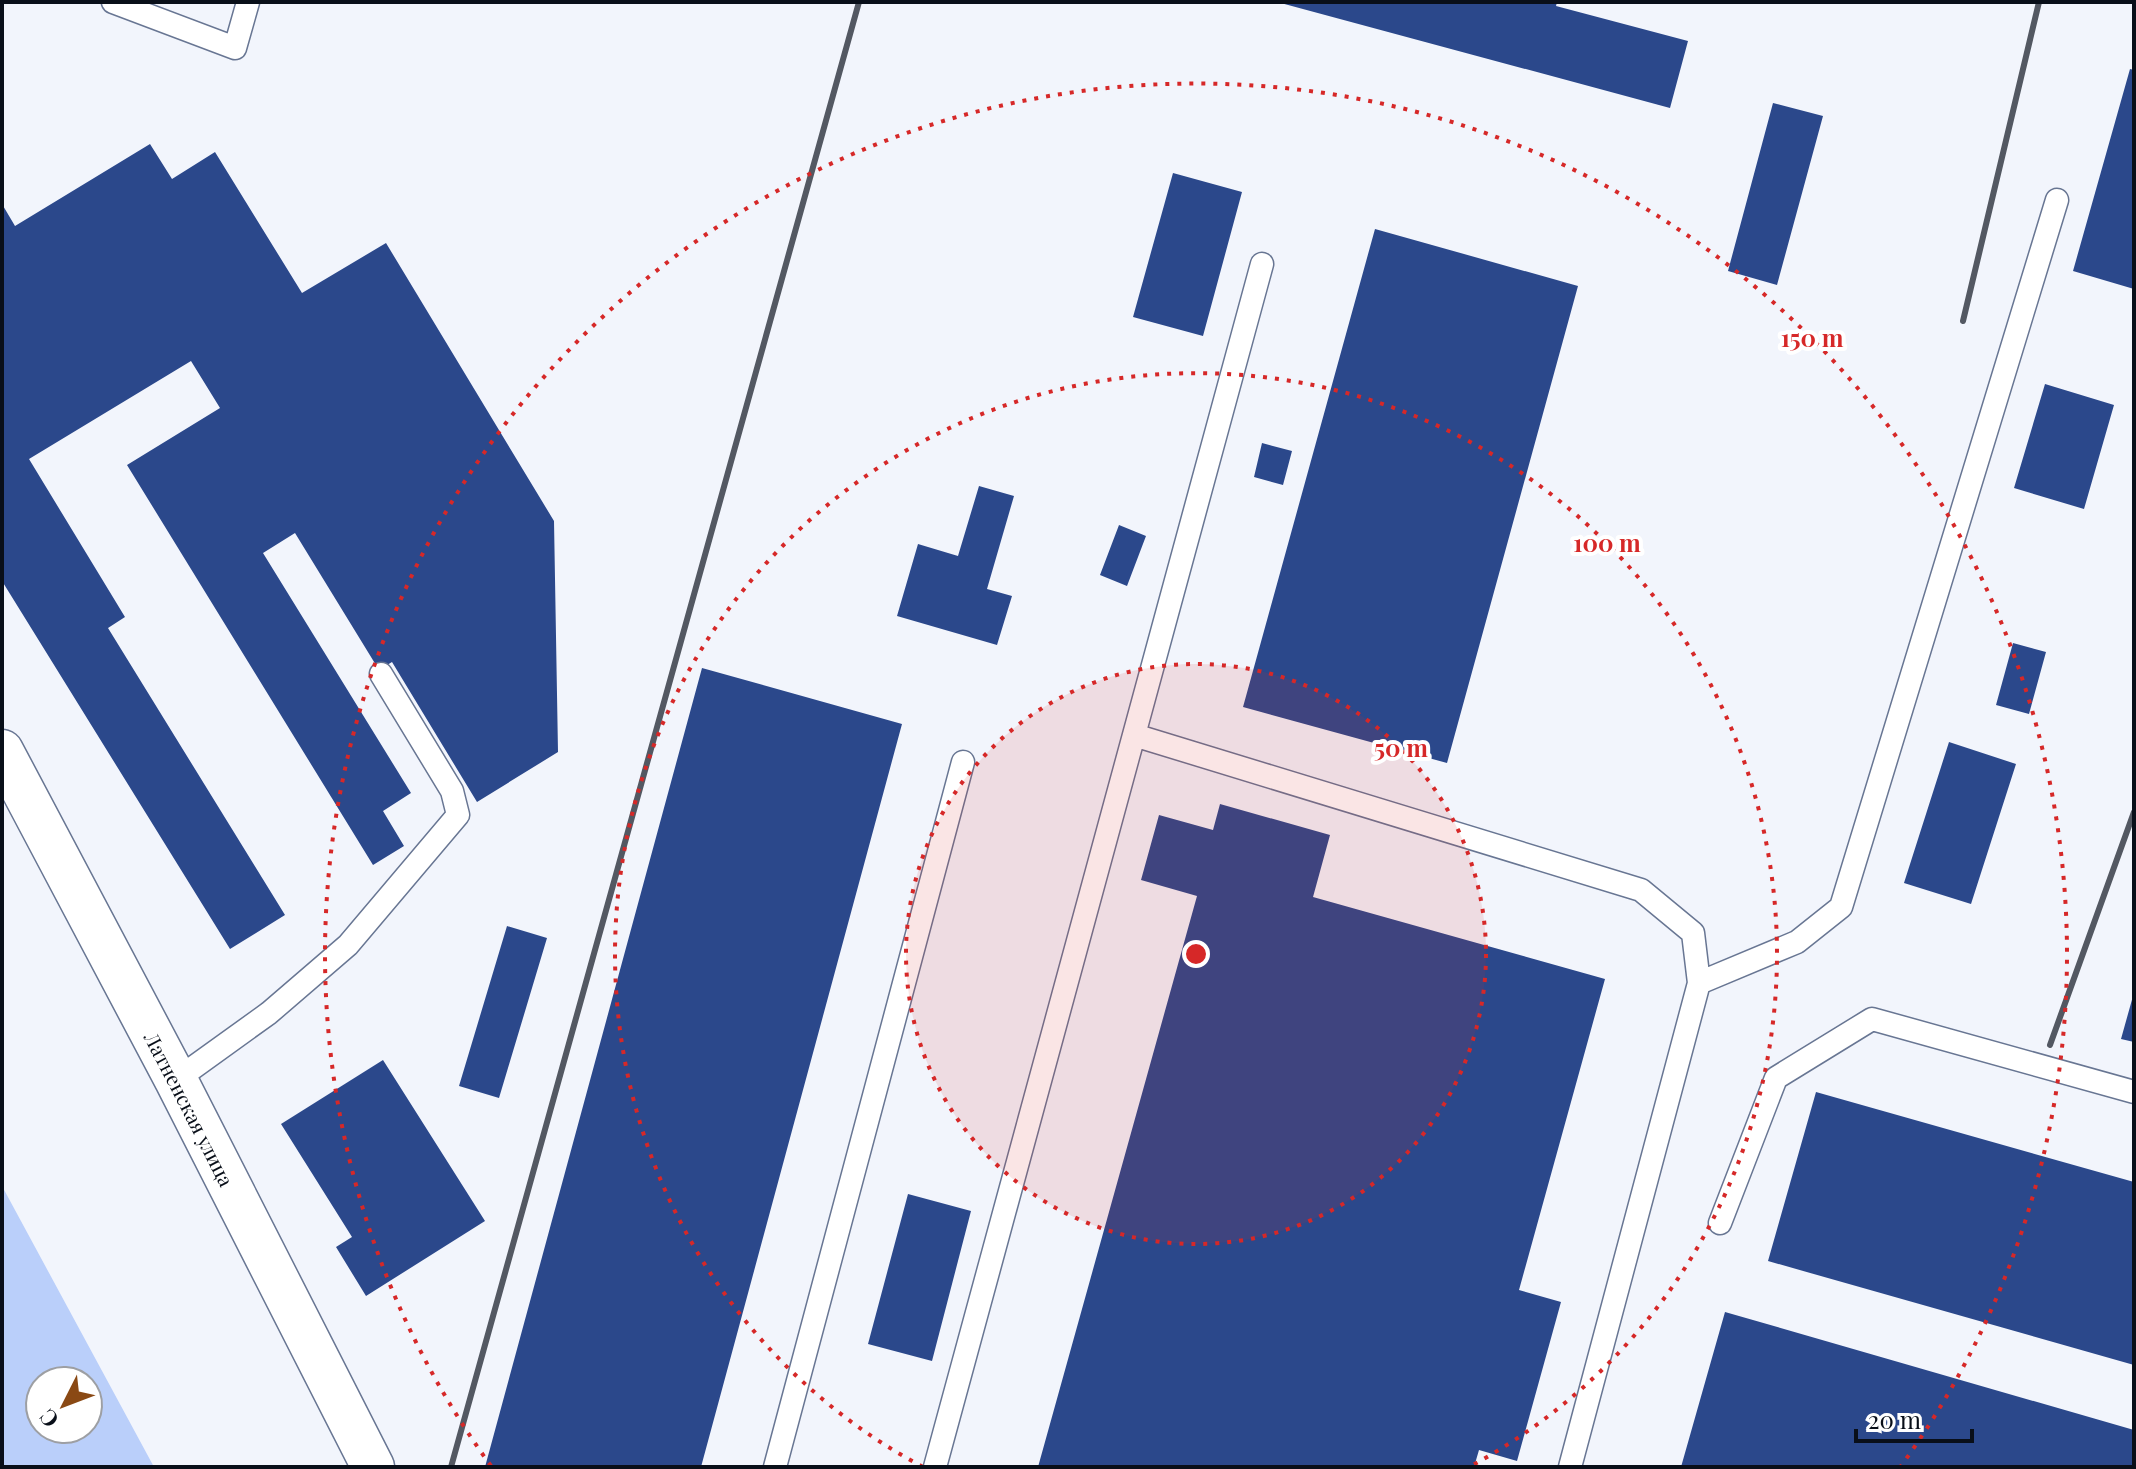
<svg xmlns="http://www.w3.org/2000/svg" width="2136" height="1469" viewBox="0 0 2136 1469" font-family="'Playfair Display',serif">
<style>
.green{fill:#bacffa;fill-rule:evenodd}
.building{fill:#2b488b}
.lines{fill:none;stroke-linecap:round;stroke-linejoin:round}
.service-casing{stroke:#687693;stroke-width:25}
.minor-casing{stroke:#687693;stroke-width:45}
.service{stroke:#fff;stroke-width:22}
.minor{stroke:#fff;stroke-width:42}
.rail{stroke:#535862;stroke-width:6}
.ring{fill:none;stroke:#d62828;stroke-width:4;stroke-dasharray:4 8}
.labels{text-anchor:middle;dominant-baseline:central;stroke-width:8;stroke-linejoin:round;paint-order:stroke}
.street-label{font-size:20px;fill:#090f19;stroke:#fff}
.centre{fill:#d62828;stroke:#fff;stroke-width:4}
.ring-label{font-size:24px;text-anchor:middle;font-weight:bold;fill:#d62828;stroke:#fff;stroke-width:8;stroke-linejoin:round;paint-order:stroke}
</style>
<rect width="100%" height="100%" fill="#f2f5fc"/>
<path class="green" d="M2,1186L154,1467H2ZM40,1381H88V1429H40Z"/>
<path class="building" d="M1277,2H1557L1556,6L1688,41L1670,108Z
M2130,69L2134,70V289L2073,271Z
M1773,103L1823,116L1777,285L1728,271Z
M150,144L172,179L215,152L302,293L386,243L554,521L558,752L477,802L392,662L379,670L295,533L263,553L411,793L383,811L404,846L373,865L127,465L220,408L191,361L29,459L125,617L108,628L285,915L230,949L2,581V204L15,226Z
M1173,173L1242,192L1203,336L1133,317Z
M1375,229L1578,286L1447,763L1243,707Z
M2045,384L2114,405L2084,509L2014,488Z
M1262,443L1292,451L1283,485L1254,477Z
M979,486L1014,496L987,589L1012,596L997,645L897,616L918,544L958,556Z
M1119,525L1146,536L1127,586L1100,575Z
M2013,643L2046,652L2029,714L1996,705Z
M702,668L902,724L701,1467H485Z
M1949,742L2016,764L1971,904L1904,883Z
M1220,804L1330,835L1313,897L1605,979L1519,1290L1561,1302L1517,1461L1479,1450L1474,1467H1038L1197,896L1141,880L1159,815L1213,830Z
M507,926L547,938L499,1098L459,1086Z
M2133,996H2134V1042L2121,1039Z
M383,1060L485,1221L366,1296L336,1247L352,1237L281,1124Z
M1816,1092L2134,1182V1365L1768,1261Z
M908,1194L971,1211L932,1361L868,1344Z
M1725,1312L2134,1430V1467H1681Z"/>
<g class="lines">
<g class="service-casing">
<path id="service" d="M113,2L235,48L248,2
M1134,735L1641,890L1693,933L1699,983
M176,1080L269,1013L348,945L458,815L452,791L381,674
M1720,1223L1776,1078L1872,1019L2134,1092
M775,1467L963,762
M935,1467L1262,264
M1570,1467L1699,983L1797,942L1841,907L2057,200"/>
</g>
<g class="minor-casing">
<g id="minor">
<path id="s1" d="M2,751L176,1080L373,1467"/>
</g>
</g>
<use href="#service" class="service"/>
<use href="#minor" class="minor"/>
<path class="rail" d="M1963,321L2039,2
M2050,1045L2134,812
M451,1467L859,2"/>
</g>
<circle cx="1196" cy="954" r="290" fill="#d62828" fill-opacity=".12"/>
<g class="ring">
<circle cx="1196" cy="954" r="290"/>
<path d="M923 1467A581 581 0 1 1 1469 1467"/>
<path d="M491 1466A871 871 0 1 1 1901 1466"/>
</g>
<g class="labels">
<g class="street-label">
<text stroke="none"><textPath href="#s1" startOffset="404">Латненская улица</textPath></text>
</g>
</g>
<circle cx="1196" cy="954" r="12" class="centre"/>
<g class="ring-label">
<text x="1812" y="347">150 m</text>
<text x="1607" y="552">100 m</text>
<text x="1401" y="757">50 m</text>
</g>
<rect width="2136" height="1469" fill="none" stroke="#090f19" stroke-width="8"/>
<g transform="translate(64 1405) rotate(228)"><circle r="38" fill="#ffffff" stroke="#9d9fa3" stroke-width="2"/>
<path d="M0-6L14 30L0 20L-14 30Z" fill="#8a4914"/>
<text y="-12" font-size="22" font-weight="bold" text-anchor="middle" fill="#090f19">С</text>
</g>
<path d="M1856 1429v12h116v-12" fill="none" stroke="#090f19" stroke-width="4"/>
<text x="1868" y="1429" font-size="24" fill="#090f19" stroke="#ffffff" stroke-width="6" paint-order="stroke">20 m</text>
</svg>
